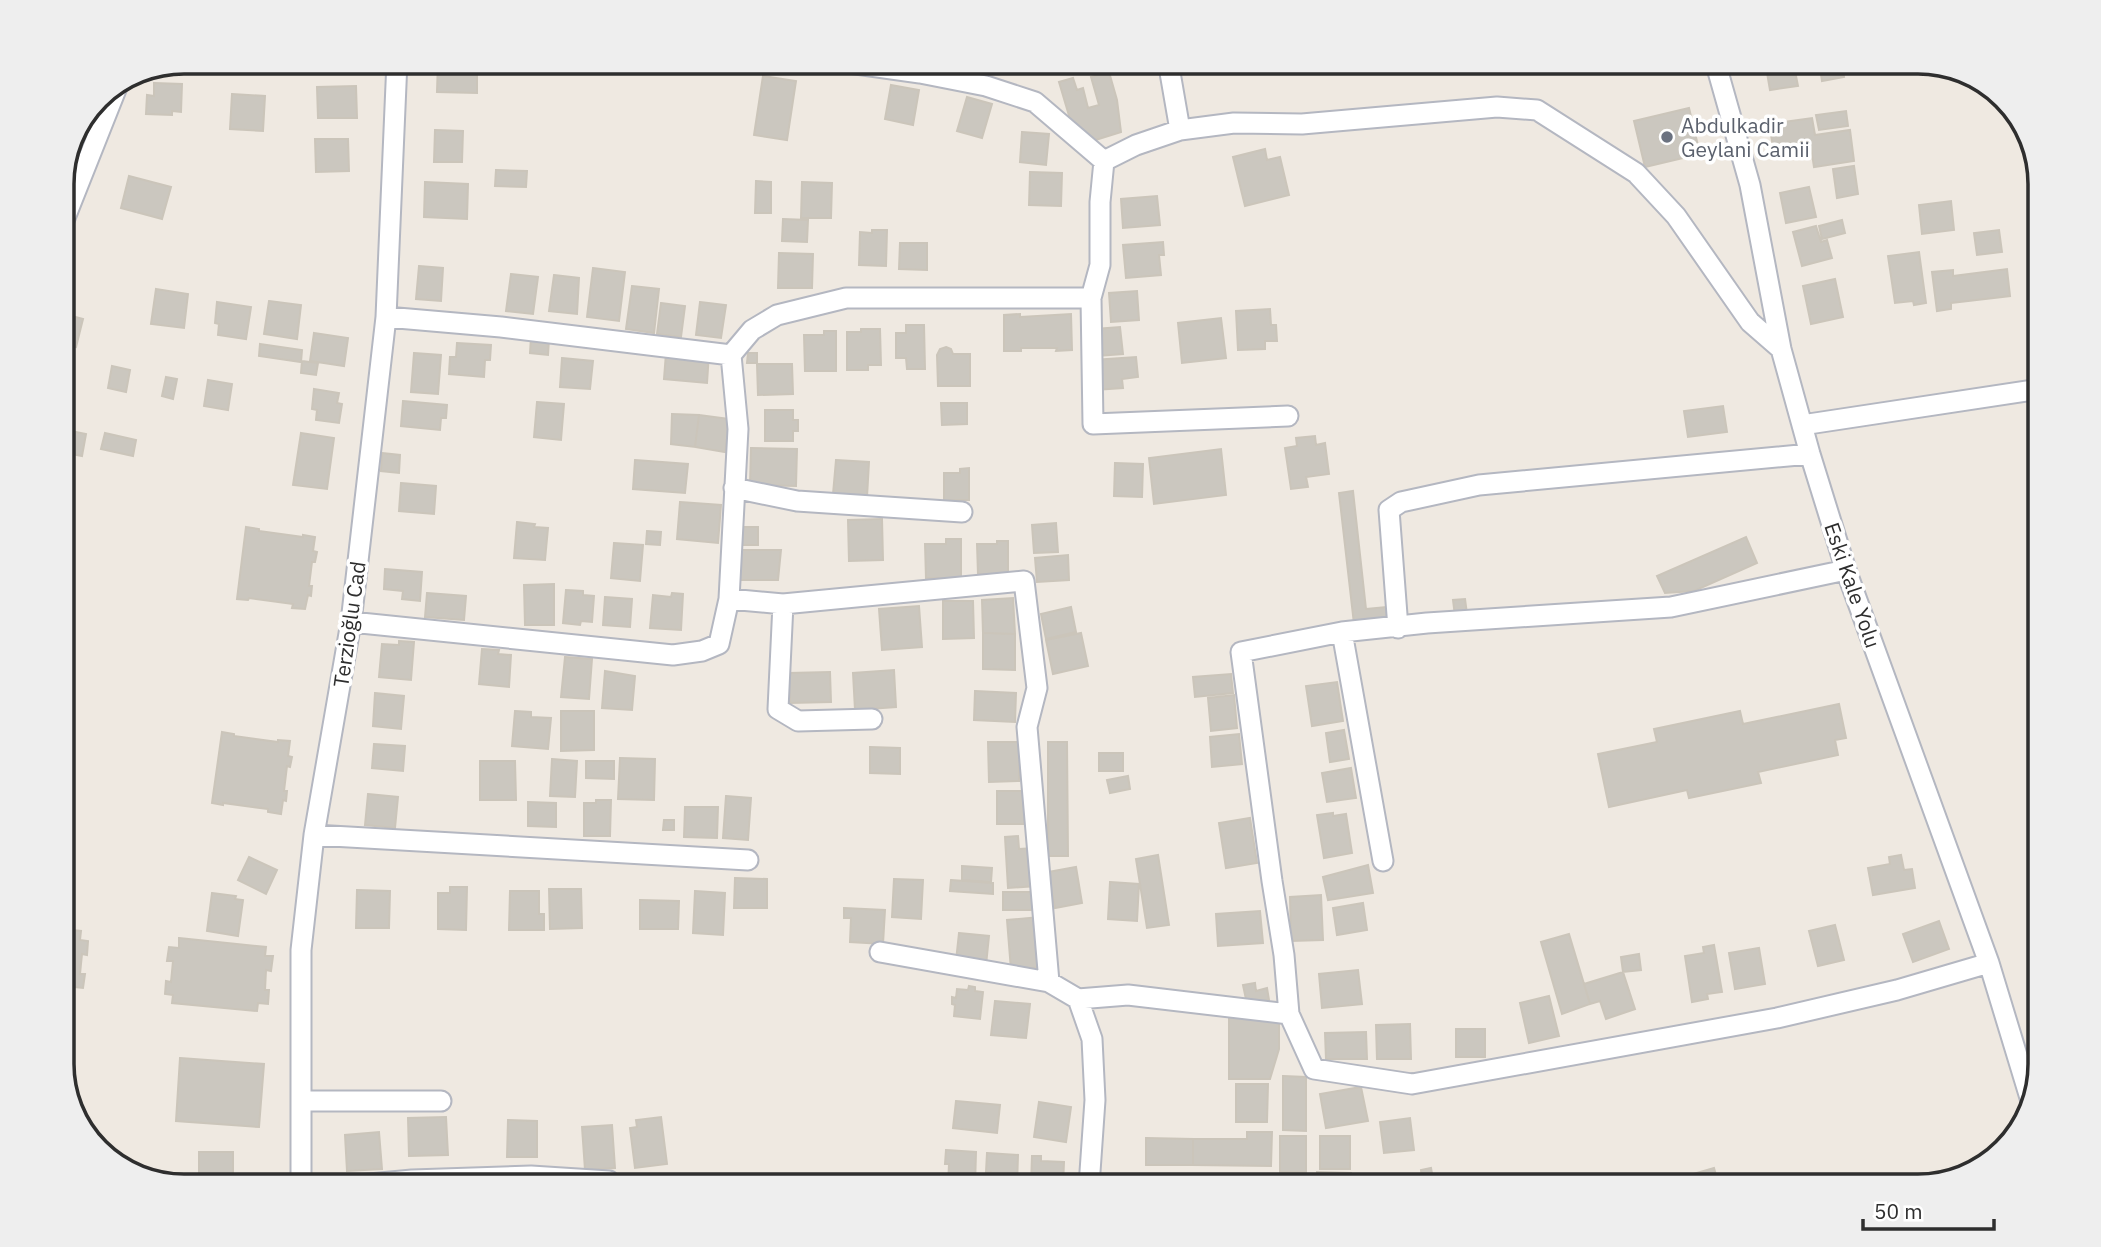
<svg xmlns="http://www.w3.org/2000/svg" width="2101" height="1247" viewBox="0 0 2101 1247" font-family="'IBM Plex Sans',sans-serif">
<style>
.building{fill:#cbc7bf;stroke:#cbc5ba;stroke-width:2}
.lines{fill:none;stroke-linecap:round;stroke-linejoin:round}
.minor-casing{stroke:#b4b7c1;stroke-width:23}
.minor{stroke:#fff;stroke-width:19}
.worship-dot{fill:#6b7280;stroke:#fff;stroke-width:2.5}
.labels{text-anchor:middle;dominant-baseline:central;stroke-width:7;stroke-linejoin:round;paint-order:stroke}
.worship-label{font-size:21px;fill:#5b616d;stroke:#fff;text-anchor:start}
.street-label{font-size:21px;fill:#2e2e2e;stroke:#fff}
.rim{fill:none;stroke:#2e2e2e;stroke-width:3.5}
</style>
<rect width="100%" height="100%" fill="#efe9e1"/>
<path class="building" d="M438,61H477V93L437,92Z
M949,61H971L970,72L948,70Z
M1765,61H1793L1798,86L1770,90Z
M1819,61H1842L1844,77L1822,81Z
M1109,72L1117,100L1121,132L1092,141L1070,119L1059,82L1073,78L1077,90L1083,88L1088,108L1099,105L1091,77Z
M763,76L796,81L787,140L754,135Z
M154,83L182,84L181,112L172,111V115L146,114L147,95L154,96Z
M891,85L919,90L913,125L885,119Z
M356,86L357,118H318L317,87Z
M232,94L265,96L263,131L230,129Z
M967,97L992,104L982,138L957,131Z
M1689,108L1700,154L1645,167L1634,121Z
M1846,111L1848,126L1819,130L1816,115Z
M1812,118L1815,135L1850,130L1854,161L1814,167L1811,147L1774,152L1769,124Z
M435,130L463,131L462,162H434Z
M1022,132L1049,134L1046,165L1020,162Z
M315,139H348L349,171L316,172Z
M1265,149L1267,160L1280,157L1289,195L1245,206L1233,157Z
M1854,166L1858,194L1837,198L1833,169Z
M496,170L527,171L526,187L495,186Z
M1030,172L1062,173L1061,206L1029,205Z
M129,176L171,187L162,219L121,208Z
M756,181L771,182V213H755Z
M425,182L468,184L467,219L424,217Z
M802,182L832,183L831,218H801Z
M1809,187L1816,217L1786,223L1780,193Z
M1157,196L1160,225L1123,228L1121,199Z
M1951,201L1954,230L1922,234L1919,205Z
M783,219L808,220L807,242L782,241Z
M1842,220L1845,233L1822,239L1819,226Z
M1816,226L1821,242L1827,240L1832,258L1802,266L1793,232Z
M872,230H887L886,266L859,265L860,232L872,233Z
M1999,230L2002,252L1977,255L1974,233Z
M1163,242L1164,255H1159L1161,275L1126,278L1123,245Z
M900,243H927V270L899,269Z
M1919,252L1926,303L1914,305L1913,301L1895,303L1888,256Z
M779,253L813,254L812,288H778Z
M419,266L443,268L441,301L416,299Z
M593,268L625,272L619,321L587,317Z
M2007,269L2010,296L1951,303V309L1937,311L1932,272L1953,270V276Z
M511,274L538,277L533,314L506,311Z
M554,275L579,278L577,314L549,311Z
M1835,279L1843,317L1811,324L1803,286Z
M632,286L659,289L654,333L626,329Z
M156,289L188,294L184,328L151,324Z
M1137,291L1139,320L1111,322L1109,293Z
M269,301L301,305L297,339L264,334Z
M217,302L251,307L246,339L218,335L219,324L215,323Z
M700,302L726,305L721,338L696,335Z
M661,303L685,306L681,337L657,334Z
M61,307L65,308L64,314L83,319L76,347L61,344Z
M1270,309L1271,325H1276L1277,341H1265V349L1238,350L1236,311Z
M1020,314V317L1071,314L1072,350L1056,351L1057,348H1021V351H1004V315Z
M1221,318L1226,358L1182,363L1178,323Z
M906,325H924L925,369H907L906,358H896V333H906Z
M1120,327L1123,354L1097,356L1095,329Z
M861,329H880L881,365H868V370H847V332H861Z
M824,331H836V371H805L804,335H824Z
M314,333L348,338L344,366L310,361Z
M531,337L549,339L548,355L530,353Z
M457,343L491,345L490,360H485L484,377L449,374L450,357H456Z
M260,344L302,350L301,362L259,356Z
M946,347L951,349L953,354H970V386H938L937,355L940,349Z
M414,353L441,355L438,394L411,392Z
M666,353H709L707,383L664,379Z
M748,353H757V363H747Z
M1136,357L1138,377L1122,379L1123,388L1095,390L1093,360Z
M562,358L593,361L590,389L560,387Z
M302,361L318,363L316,375L301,373Z
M757,364H792L793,394L758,395Z
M112,366L130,370L126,392L108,388Z
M166,377L177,379L173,399L162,396Z
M208,380L232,384L228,410L204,406Z
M314,389L339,393L337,403L342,404L339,423L316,420L317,410L312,409Z
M403,401L447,405L446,418H441L440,430L401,426Z
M537,402L564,404L561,440L534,437Z
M941,403H967V424L942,425Z
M1723,406L1727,432L1688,437L1684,411Z
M765,410H793V420H798V431H793V441H765Z
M672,414L699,415L695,447L671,444Z
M699,415L730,419L725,452L695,447Z
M61,429L86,434L82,456L61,452Z
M105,433L136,440L133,456L101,449Z
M301,433L334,438L327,489L293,485Z
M1315,436L1316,445L1325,443L1329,474L1306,477L1308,487L1291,489L1285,448L1297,446L1296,438Z
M751,448L797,449L796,486L750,485Z
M1221,449L1226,495L1154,504L1149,458Z
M382,453L400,455L399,473L381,471Z
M635,460L688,464L685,493L633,489Z
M836,460L869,462L867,497L833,494Z
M1115,463L1143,464L1142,497L1114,496Z
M969,468V500H944V473H960V469Z
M401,483L436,486L434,514L399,511Z
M1353,491L1366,609L1386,607L1387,620L1354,624L1339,493Z
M680,502L721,505L718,543L677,539Z
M882,519L883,560L849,561L848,520Z
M517,522L535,524L534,527L548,528L545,560L514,558Z
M1056,523L1058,552L1034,553L1032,525Z
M246,527L259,529V531L303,537V535L315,537L313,551L317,552L315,562H312L309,586H312L311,596L308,595L305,609L292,608L293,604L249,598L248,600L237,599Z
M738,527H758V545H738Z
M647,531L661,532L660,545L646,544Z
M1746,537L1757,563L1694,591L1665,593L1657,576Z
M946,539H961V578H926L925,544H946Z
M997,541H1008V574H978L977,544H997Z
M614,543L643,545L640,581L611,578Z
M739,550H781L778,580H739Z
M1068,555L1069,580L1037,582L1035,558Z
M385,569L422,572L420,601L402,599L403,591L384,589Z
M554,584V625H525L524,585Z
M566,590L583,591V595L594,596L592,622L581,621L580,625L563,623Z
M427,593L466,596L464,620L425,617Z
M672,593L683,594L681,630L650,628L653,595L671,597Z
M605,597L632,599L630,627L603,625Z
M1013,598L1015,634L983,633L982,600Z
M1465,599L1467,614L1455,616L1453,600Z
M943,601H973L974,638L943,639Z
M919,606L922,647L882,650L879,609Z
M1071,607L1076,632L1046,639L1041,614Z
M983,633L1015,634V670L983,669Z
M1081,633L1088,666L1053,674L1046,640Z
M399,641L414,642L411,680L379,677L382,644L399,645Z
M482,649L499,650L498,654L511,655L509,687L479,684Z
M565,657L592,659L589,699L561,697Z
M894,670L896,707L855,710L853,673Z
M605,671L635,676L632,710L602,708Z
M830,672L831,702L790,703L789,673Z
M1231,674L1233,693L1195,697L1193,677Z
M1337,682L1343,721L1312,726L1306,686Z
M975,691L1016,693L1015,722L974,720Z
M375,693L404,696L401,729L373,726Z
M1234,695L1237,728L1211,731L1208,698Z
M1839,704L1846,738L1835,740L1838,755L1758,772L1761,783L1689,798L1687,790L1609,807L1598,754L1657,742L1654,729L1740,711L1743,724Z
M515,711L531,712V717L551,718L548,749L512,746Z
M561,711H594V750L561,751Z
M1344,730L1349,759L1330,762L1326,733Z
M222,732L234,734V736L278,742V740L290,741L288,756L292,757L290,767L287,766L284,791H287L286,801L283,800L281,814L268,812V809L223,803V805L212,803Z
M1239,734L1242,764L1212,767L1210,737Z
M988,742H1019V781L989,782Z
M1048,742H1067L1068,856H1048Z
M374,744L405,746L403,771L372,768Z
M870,747L900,748V774L870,773Z
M1099,753H1123V771H1099Z
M620,758L655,759L654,800L618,799Z
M552,759L577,761L575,797L550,796Z
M480,761H515L516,800H480Z
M586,761H614V779L586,778Z
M1351,768L1356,798L1327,802L1322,773Z
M1128,776L1130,789L1110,793L1107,780Z
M997,791H1024V824H997Z
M368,794L398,797L395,828L365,825Z
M726,796L751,798L748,840L723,838Z
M596,800H611L610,836H584V803H596Z
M528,802L556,803V827L528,826Z
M685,807H718L717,838L684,837Z
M1333,813V816L1346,814L1352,853L1324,858L1317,815Z
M1250,818L1257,863L1226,868L1219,823Z
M664,820H674V830H663Z
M1018,836L1019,849L1034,848L1037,886L1008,888L1005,837Z
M1158,855L1169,925L1147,928L1136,859Z
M1901,855L1904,870L1912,869L1915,888L1873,895L1868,868L1890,864L1889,857Z
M249,857L277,870L266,894L238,880Z
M1368,865L1373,893L1328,900L1323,877Z
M962,866L992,868L991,882L962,880Z
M1076,867L1082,903L1055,908L1048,872Z
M735,878L767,879V908H734Z
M894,879L923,880L921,919L892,917Z
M951,880L993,883V894L950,891Z
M1110,882L1139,884L1137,921L1108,919Z
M450,887H467L466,930L438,929V893H450Z
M549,889H581L582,928L550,929Z
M357,890L390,891L389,928H356Z
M510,891H539V914H544V930H509Z
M695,891L725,893L723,935L693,933Z
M1003,892H1036V910H1003Z
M212,893L236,896L235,899L243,900L238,936L207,931Z
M1321,895L1323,940L1291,941L1290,897Z
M640,900L679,901L678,929H640Z
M1363,903L1367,930L1337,935L1333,908Z
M844,908L885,910L883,944L850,942L851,918H844Z
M1260,911L1263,943L1218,946L1216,914Z
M1039,917L1042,967L1011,970L1007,920Z
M1939,921L1949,949L1913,962L1903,934Z
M1835,925L1844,960L1818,966L1809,931Z
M61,929L81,931L80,940L88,941L87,955L82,954L80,974H85L83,988L74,987L73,995L61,994Z
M959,933L989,936L986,965L956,961Z
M1569,934L1590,1004L1562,1014L1541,942Z
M179,938L266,947L265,956H273L271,971L266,970L265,990H269L268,1004L258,1003L257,1011L172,1003L173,995L165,994L166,981L171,982L173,961H167L169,947L179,948Z
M1714,945L1722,992L1707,994L1708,999L1692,1002L1685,956L1704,953L1703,947Z
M1759,948L1765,984L1735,989L1729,953Z
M1639,954L1641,970L1623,972L1621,957Z
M1358,970L1362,1004L1322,1008L1319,974Z
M1623,972L1635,1009L1606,1019L1600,1001L1590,1004L1584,984Z
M1255,983L1256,991L1267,988L1269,1000L1247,1004L1243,985Z
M969,986L975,987V991L983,992L980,1019L954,1016L955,1005L952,1004V997L956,998L957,989L968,990Z
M1549,996L1559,1036L1529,1043L1520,1003Z
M995,1001L1030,1004L1026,1038L991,1035Z
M1229,1017H1279V1049L1270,1079H1229Z
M1410,1024L1411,1059H1377L1376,1025Z
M1456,1029H1485V1057H1456Z
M1366,1032L1367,1059H1326L1325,1033Z
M180,1058L264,1064L259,1127L176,1121Z
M1283,1076L1306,1077V1131L1283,1130Z
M1236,1084H1268L1267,1122H1236Z
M1361,1087L1368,1121L1326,1128L1320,1094Z
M956,1101L1000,1105L997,1133L953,1128Z
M1039,1102L1071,1107L1066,1142L1034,1137Z
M446,1117L448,1155L409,1156L408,1118Z
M661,1117L667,1164L635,1168L630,1128L637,1127L636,1120Z
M1410,1118L1414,1150L1384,1153L1380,1122Z
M508,1120L537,1121V1157H507Z
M612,1125L615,1168L585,1170L582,1127Z
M379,1132L382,1169L347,1171L345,1135Z
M1247,1132H1272L1271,1166L1193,1165V1139H1247Z
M1280,1136H1306V1172H1280Z
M1320,1136H1350V1169H1320Z
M1146,1138L1193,1139V1165H1146Z
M946,1150L976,1152L975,1186H948L949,1164H945Z
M199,1152H233V1186L199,1185Z
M987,1153L1018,1155L1017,1186H991V1172H986Z
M1032,1156H1041V1161L1064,1162L1063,1186H1031Z
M1431,1168L1433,1179L1422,1180L1421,1170Z
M1714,1168L1719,1186H1686L1683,1177Z
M1317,1172L1351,1173V1186H1317Z"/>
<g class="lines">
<g class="minor-casing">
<path id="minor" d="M835,61L920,73L986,86L1035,102L1104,161
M1168,61L1180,130
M1715,61L1750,185L1781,349L1810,454L1846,570L1989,963L2030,1098
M61,228L119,82
M1091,298L1093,424L1288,416
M386,317L501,327L731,355
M1802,425L2040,389
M734,488L797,501L962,512
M1846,570L1671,607L1427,623L1342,632L1241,652L1272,881L1284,955L1289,1014L1314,1069L1412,1084L1777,1018L1897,990L1989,963
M729,599L783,604L1024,581L1037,688L1027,727L1049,982
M783,604L778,709L798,721L872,719
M351,622L673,655L702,651L719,644L729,599L738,429L731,355L752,330L777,315L846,298H1091L1100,265V202L1104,161L1136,145L1180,130L1234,123L1302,124L1497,107L1537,110L1636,173L1676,216L1750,322L1781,349
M1398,628L1389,510L1401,502L1479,485L1810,454
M1342,632L1383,861
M314,835L748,860
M880,952L1049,982L1078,999L1092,1039L1095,1100L1089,1186
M1078,999L1128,995L1289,1014
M301,1101H441
M301,1186V950L314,835L351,622L386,317L397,61
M348,1186L412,1180L531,1176L609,1181"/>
</g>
<use href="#minor" class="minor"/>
</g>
<circle class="worship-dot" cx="1667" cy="137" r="7"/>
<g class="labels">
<g class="worship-label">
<text x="1681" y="125">Abdulkadir<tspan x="1681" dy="24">Geylani Camii</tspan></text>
</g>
<g class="street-label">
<text transform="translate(1853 585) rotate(71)">Eski Kale Yolu</text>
<text transform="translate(349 624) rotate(-82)">Terzioğlu Cad</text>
</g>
</g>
<path d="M0 0H2101V1247H0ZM184 74H1918A110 110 0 0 1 2028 184V1064A110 110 0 0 1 1918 1174H184A110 110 0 0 1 74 1064V184A110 110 0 0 1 184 74Z" fill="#eee" fill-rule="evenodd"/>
<path class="rim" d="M184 74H1918A110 110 0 0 1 2028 184V1064A110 110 0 0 1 1918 1174H184A110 110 0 0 1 74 1064V184A110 110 0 0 1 184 74Z"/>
<path d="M1863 1219v10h131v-10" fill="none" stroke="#2e2e2e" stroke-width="3.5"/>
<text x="1874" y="1219" font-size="21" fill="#2e2e2e" stroke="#ffffff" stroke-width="5" paint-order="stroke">50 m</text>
</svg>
